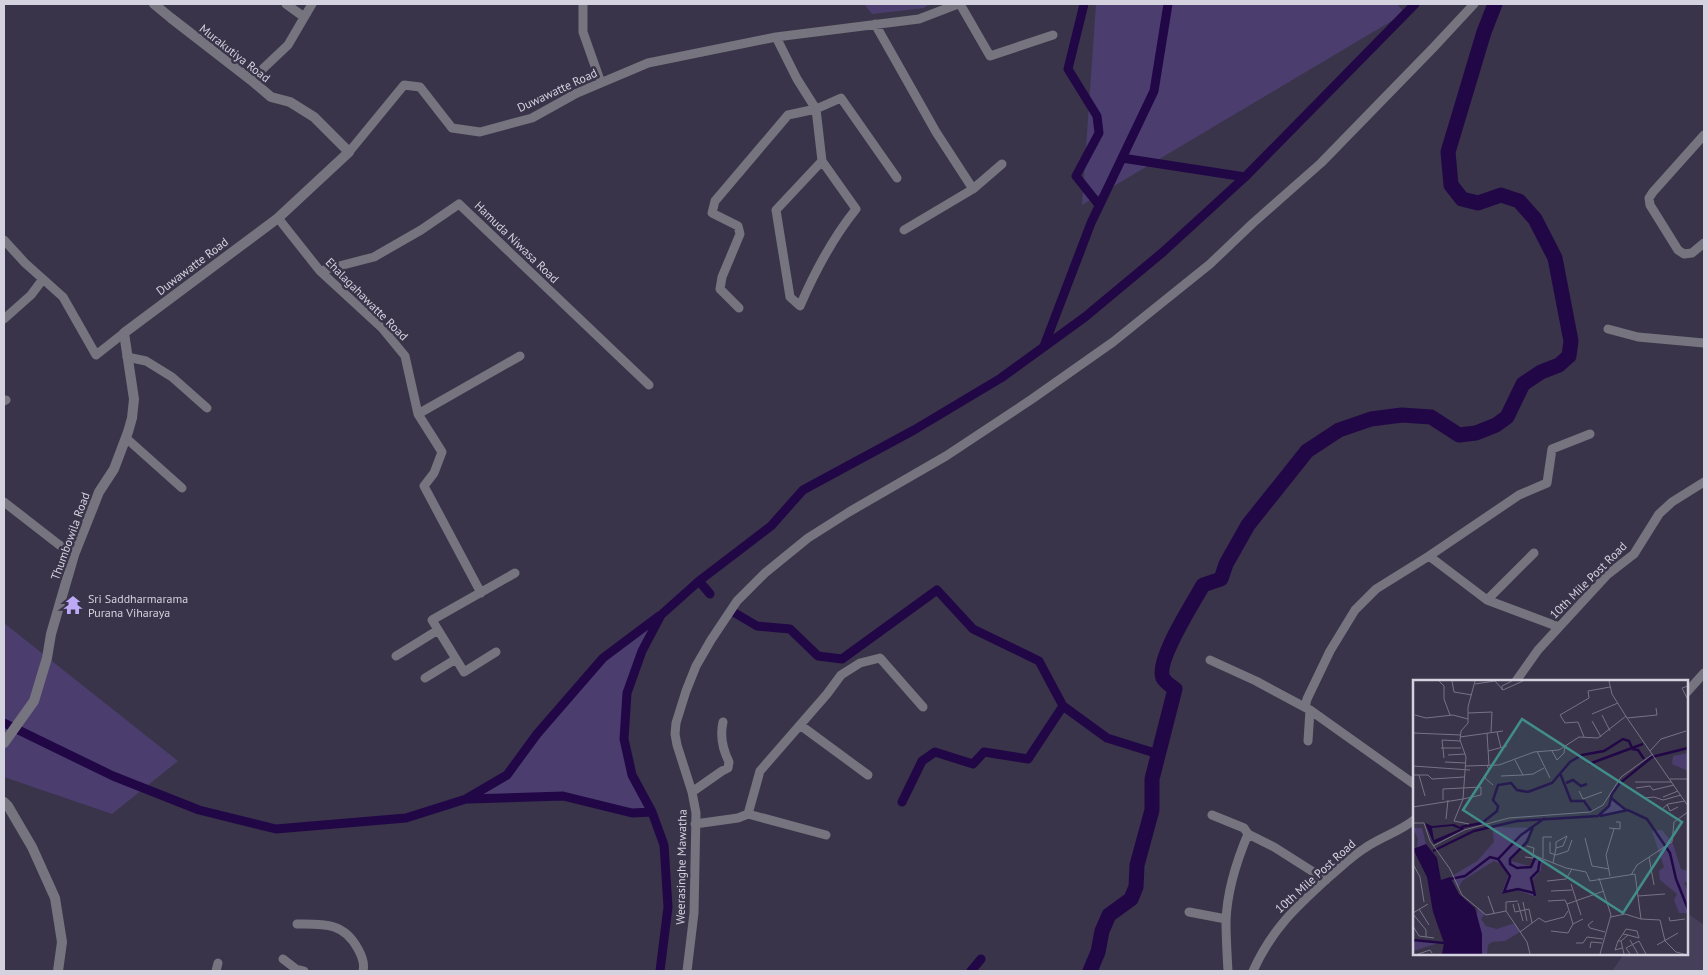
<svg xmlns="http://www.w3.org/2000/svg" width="1708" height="975" viewBox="0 0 1708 975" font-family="'PT Sans',sans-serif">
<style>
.built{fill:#453f59}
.green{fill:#4b3e6e}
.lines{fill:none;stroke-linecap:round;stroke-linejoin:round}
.canal{stroke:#220747;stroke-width:9}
.river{stroke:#220747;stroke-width:15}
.minor{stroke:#76747e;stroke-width:9}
.tertiary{stroke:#76747e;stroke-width:10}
.labels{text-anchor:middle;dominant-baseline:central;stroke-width:5;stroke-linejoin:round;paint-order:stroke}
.street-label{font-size:12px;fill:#d5d2df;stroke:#393449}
.poi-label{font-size:12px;fill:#d5d2df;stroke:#393449;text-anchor:start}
.inset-river{fill:none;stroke:#220747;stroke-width:2.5}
.inset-road{fill:none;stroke:#777385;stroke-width:1}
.view{fill:#408d8a;fill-opacity:0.15;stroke:#408d8a;stroke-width:2.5}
.inset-edge{fill:none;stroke:#d5d2df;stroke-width:2.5}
</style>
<rect width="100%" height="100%" fill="#393449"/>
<path class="built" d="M1687,913L1704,925V971H1612L1624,954H1687Z"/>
<path class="green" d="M864,4H929L924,8L872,14Z
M1096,4H1397L1405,13L1082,205Z
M4,623L178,761L112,814L4,777Z
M650,627L623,693L621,739L629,774L648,810H631L564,793L481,795L508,779L553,721L605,661Z"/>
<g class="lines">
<path class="canal" d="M1084,4L1068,69L1097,116L1099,133L1076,176L1099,205
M1122,158L1245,177
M1044,346L1091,223L1154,91L1168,4
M699,581L710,594
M735,613L757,626L790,629L818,656L842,659L937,590L973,629L1039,661L1063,706L1107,738L1158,754
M4,723L113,776L199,810L276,829L406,818L466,799L507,775L537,734L603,658L659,616
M469,799L563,796L632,813L652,812
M902,802L922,761L935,752L973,764L984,752L1028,759L1063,706
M660,971L668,907L664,845L652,812L632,775L624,739L627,693L642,651L661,615L699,581L771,526L803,490L914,430L1001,378L1085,317L1163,252L1245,177L1415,4
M971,971L981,959"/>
<path class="river" d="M1090,971L1098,952L1102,931L1109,915L1131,899L1136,887L1137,865L1152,810V779L1175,689C1171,686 1165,682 1163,678C1155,661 1194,602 1203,585L1221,579L1226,564L1248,525L1307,451L1339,430L1371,419L1402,415L1431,417L1459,435L1476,433L1496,425L1507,417L1523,384L1541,372L1559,365L1569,356L1571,341L1555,258L1535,219L1519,201L1501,195L1478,203L1462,199L1451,185L1448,152L1484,32L1495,4"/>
<path class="minor" d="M286,4L304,17
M583,4V32L601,83
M960,4L990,56L1053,35
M875,24L936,132L973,189L904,230
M776,37L797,79L816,109L822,161L776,210L790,297L800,306C815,271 832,239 856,209L822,161
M251,80L288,45L312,4
M1704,135L1653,192L1649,198L1650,205L1678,250L1684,254L1692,253L1704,243
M349,152L404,85L420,87L452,128L480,132L532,118L577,93L648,63L776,37L919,19L958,4
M973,189L1002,164
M278,218L320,271L382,328L405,356L418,414L442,452L434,473L424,486L481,593
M4,240L25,263L63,297L96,355L124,333
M320,271L374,257L421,230L459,204L649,385
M739,308L720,289L722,277L740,234L738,226L712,213L715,201L788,115L816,109L841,98L897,178
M4,319L31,295L43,279
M1608,329L1638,337L1704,343
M127,357L146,361L172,377L207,408
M4,401L6,400
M418,414L520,356
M126,438L182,488
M4,502L58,544L74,555
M1487,600L1534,553
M1559,627L1487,600L1429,556L1519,495L1547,483L1552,449L1590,434
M496,652L464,672L432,620L515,573
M396,656L438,630
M1210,660L1256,681L1310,710L1414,784
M425,678L456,659
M1516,681L1538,650L1607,575L1634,554L1659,514L1672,502L1704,482
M1687,692L1704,673
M1305,707L1307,699L1330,651L1355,610L1376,589L1429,556
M800,725L868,775
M1308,741L1310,710
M692,792L722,771L728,768L729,762C723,750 720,735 723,722
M748,814L760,771L827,694L841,675L860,663L880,658L923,707
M1212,815L1244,828L1248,834
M695,824L738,818L748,814L826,835
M1189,912L1226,919
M297,924C323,924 344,922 358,949C362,956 365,963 363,971
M283,959L296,969L304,971
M216,971L218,963
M687,971L694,913L696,813L692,792L677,745L675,734L676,723L686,691L696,666L711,640L737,601L765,573L808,538L849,512L946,456L1032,399L1113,342L1210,264L1253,223L1321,163L1433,48L1474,4
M1228,971C1227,954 1226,937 1226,921C1227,892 1237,860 1248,834L1274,847L1326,880
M1253,971C1272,929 1295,908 1329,877C1341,867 1352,856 1365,848C1381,837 1399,832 1414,820"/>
<path class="tertiary" d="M4,743L34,701L47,658L51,634L74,555L99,492L114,469L128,432L132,418L134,399L124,333L278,218L349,152L314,117L290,102L271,97L251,80L171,18L154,4
M4,802L8,806L32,847L55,898L62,942L58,971"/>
</g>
<defs>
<g id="temple-bare" transform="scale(1.5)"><path d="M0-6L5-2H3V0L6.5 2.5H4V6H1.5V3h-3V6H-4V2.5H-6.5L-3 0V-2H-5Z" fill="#bcaaf6" stroke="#393449" stroke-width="2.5" paint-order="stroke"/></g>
</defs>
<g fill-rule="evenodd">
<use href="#temple-bare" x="73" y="605"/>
</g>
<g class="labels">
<g class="street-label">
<text transform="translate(235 53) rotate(38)">Murakutiya Road</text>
<text transform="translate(557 90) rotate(-25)">Duwawatte Road</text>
<text transform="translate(517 242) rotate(44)">Hamuda Niwasa Road</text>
<text transform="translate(192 266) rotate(-37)">Duwawatte Road</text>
<text transform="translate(367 299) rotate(45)">Ehalagahawatte Road</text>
<text transform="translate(70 536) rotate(-70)">Thumbowila Road</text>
<text transform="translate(1588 580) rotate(-45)">10th Mile Post Road</text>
<text transform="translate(681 867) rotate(-89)">Weerasinghe Mawatha</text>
<text transform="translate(1315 876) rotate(-42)">10th Mile Post Road</text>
</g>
<g class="poi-label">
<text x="88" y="598">Sri Saddharmarama<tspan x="88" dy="14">Purana Viharaya</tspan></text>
</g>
</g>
<g transform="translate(1413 680)">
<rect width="275" height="275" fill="#393449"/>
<path d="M275,73V91L259,84L260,76ZM198,118L213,130L187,135L196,127ZM79,147L121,148L98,181L117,186L121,177L129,179L128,190L119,201L123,217L104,210L89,212L95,196L89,185L81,181L49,201L45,209L39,196L64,181L81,162ZM0,148H9L13,164L10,167H4L5,159ZM249,150L260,164L268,189L275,191V201L271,203L275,211V233H266L261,220L264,214L247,200L246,191L251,187L239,151ZM65,227L72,234L68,239L73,246L84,249L102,243L107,252L92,261L79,262L75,265L74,274H69V254L63,239ZM5,260L18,262L26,263L0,271V263Z" fill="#4b3e6e"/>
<path d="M12,143L19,146L41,144L52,149L21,164ZM39,146L47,149L21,160L19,148ZM13,164L24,178L28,200L37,197L46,214L62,228L69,254V274H29L31,263L20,232L14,197L0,169Z" fill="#220747" fill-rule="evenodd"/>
<path class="inset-river" d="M219,69L225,70L231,79M176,84L219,68M147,93L158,121H171L178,131M153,103L160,100L168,106L174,104M198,118L213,130M187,136L215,130L234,139L257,173L263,199L275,229M48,147L69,143L84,131L85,126L80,120L85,105L98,103L104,110L115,112L139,103L157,82L169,75L191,71L210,59L216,61L219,68L230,64M120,147L114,162L97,179V184L104,188L118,187L122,178L127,179L125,191L118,198L122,216M20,171L61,151L104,141L185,136L196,126L199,114L207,103L239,77L275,68M85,179L97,196L91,212L105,209L121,213M37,199L52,196L77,177L85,179L108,155L132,138M0,260L31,263"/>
<path class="inset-road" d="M26,1L31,6V19L37,35M39,1L41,12L59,15M82,1L90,10L110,1M196,1L199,14L214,38L275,126M62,4L82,1M89,10V6L99,1M274,18L269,8L275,6M55,33L79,32L78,52M179,34L205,23M2,35L13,38L40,35L55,39M189,35L197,51M214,38L244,35L243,28M179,41L188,57M84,52L88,68M0,53L48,55M74,53L76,85M47,57L90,51M171,57L165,42L152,43L147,35L176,18L175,11L197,7M28,68H48M75,71L94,66M124,71L137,98M139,71L144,80L151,73L152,66M237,71L248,59L273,51M35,75L52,74M31,78L29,60L47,61M32,82L53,83M74,85L76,90L72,98L80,105M0,86L57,90M52,86L86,85L121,72L146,70L166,57L185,58L213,36M0,95H15L19,99L51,97M6,95L12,116M110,95L120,94L131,88M88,96L110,95L102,80M257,99H275M222,102H259M223,108L237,106L240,110L261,105M166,111L170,119L189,112M250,117L265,111M232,118L241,117L250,120L268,115M30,120V109L68,107V115L50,119L41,141L56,144M254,124L257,131L265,127M0,127L50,119L53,77L47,60L48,51L55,43V27L62,1M248,130L255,124L272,121M33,139L35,120M0,143H11L17,161L37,189L49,215L73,235L93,231L114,262L117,274M196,148L207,149V142H203M172,158L179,186L196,189M137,162V173L143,175L155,171L159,160M20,166L51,150L96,138L177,132L190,125L208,97L240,74M143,168V162L154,156M120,175L153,188L173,192L177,201L222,194L228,239L247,240L252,261L263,272L271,274M112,177L120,178V175L121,168L114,166M236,177L241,205M130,178V157H139M140,183L143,168L150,166L154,156M0,184L7,197L11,222M218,195L224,185L259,162L261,142L275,132M197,196L193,175L201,149M186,198L198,235L187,274M134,201L153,199L159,189M158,204L168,235M138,211L159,210M75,216L81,233M225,216L252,214M135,221L152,220L154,224L191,211M110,222L114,241M105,223L110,241M100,224L102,232L116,229L119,243M154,224L160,244L170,239M6,229L16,245M93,231V222L105,221M0,233L15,224M0,234L13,250V257M198,237L212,234L228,239M256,237L257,241L272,239M180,241L175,245L177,248L192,252M0,246L6,256L21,258M138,251L155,253L160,244M107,252L126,238L132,242L151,237L155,231M210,254L213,249L224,251L226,258L215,255M217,260L225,274M205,261L202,270L209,268M208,261L215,255L210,254L205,261H208L211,274M163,263H170L174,257L190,259M244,265L265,253M177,268L178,262L189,263M5,274L17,270L19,273M217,274L213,268L226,261L233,274"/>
<path class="view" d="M109,39L269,142L210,233L50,130Z"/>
<rect width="275" height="275" class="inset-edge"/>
</g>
<rect width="1708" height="975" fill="none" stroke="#d5d2df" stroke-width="10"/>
</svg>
